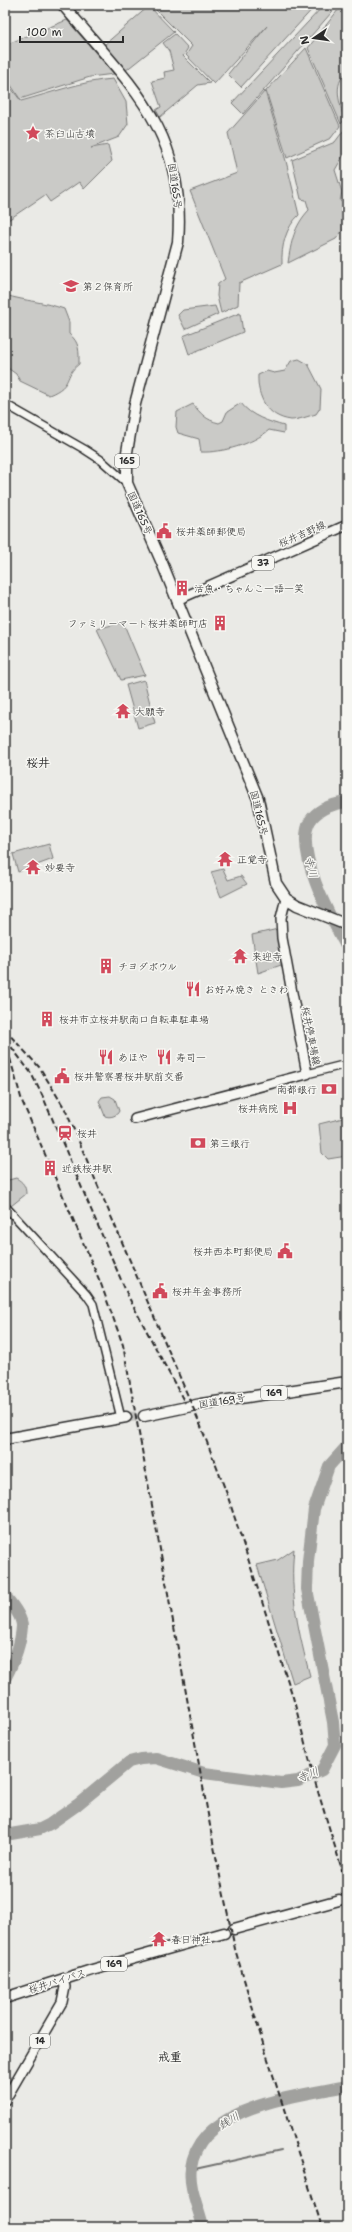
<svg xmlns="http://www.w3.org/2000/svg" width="352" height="2232" viewBox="0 0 352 2232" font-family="'Shantell Sans','Klee One',sans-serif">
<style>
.green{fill:#cacac7;stroke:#7a7a79}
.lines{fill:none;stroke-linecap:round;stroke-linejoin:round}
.stream{stroke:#727270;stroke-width:2}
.river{stroke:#a1a19e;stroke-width:12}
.highway-tunnel{stroke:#c4c4c1;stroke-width:10;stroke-dasharray:10 5;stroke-linecap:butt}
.minor-casing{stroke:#2b2b2b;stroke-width:10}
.major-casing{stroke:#2b2b2b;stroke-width:12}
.highway-casing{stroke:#2b2b2b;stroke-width:13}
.minor{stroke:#f6f6f2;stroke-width:7}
.major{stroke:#f6f6f2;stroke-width:9}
.highway{stroke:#f6f6f2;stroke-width:10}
.rail{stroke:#2b2b2b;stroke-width:2;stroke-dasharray:6 3;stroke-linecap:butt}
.labels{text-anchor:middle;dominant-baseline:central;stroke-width:3;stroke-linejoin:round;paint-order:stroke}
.shield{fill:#f6f6f2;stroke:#686867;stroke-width:1}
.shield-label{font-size:9px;font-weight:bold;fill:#2b2b2b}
.poi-label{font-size:10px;fill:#2b2b2b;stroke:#f6f6f2;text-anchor:start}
.street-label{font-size:10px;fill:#2b2b2b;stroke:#f6f6f2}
.water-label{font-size:11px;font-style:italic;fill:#545453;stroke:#f6f6f2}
.quarter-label{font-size:12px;font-weight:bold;fill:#2b2b2b;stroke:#f6f6f2}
</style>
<rect width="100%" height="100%" fill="#eaeae6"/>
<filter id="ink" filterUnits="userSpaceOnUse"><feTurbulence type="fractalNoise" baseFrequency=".025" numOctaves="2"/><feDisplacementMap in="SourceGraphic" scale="8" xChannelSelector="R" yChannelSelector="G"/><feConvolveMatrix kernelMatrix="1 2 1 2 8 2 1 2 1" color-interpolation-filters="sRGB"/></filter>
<g filter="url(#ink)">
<path class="green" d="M151,5H316L241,87L228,74L267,26L214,84L186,55L192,46Z
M324,5H338L243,114L232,103Z
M342,5H347V71C332,86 340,101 344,120L341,124L308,48Z
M149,6L174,32L125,71L104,45Z
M67,20L114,74L90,77L20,99L9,82H5V45Z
M175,34L188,48L183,56L210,83L198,85L160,117L156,110L161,107L152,81L165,78L164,72L174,70L169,51L163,43Z
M306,48L340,126L331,138L287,158L266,91Z
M113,79L126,102L128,124L119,137L91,148L108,145L112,161L84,189L79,182L50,202L45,195L5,222V84H8L21,101C51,93 82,81 113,79Z
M265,91L286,161L299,215C286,227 281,246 282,264L239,283L238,305L221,313L217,296L218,284L225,279L190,191L237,173L228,133Z
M347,126V133L344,139L347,149L335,170L342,192L340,201L347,204V225L336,239L288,263C291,242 294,226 309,210L306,200L301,199L292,160L335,142Z
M5,295C25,301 45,302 64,309L69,322V334C80,342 79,352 79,364C63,376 74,385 49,395L20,381L16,374L5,366Z
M215,306L218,314L185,329L178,315L183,310Z
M240,313L243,332L189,354L183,336Z
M299,359L308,364L321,389L320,408L316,414C309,416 298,420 291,420C267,417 257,397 258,375L267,371L274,373L285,371L291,361Z
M241,403C250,416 270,422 284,426V433L269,430C253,444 222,453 201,452L199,439L178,433L176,427L177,412L193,404C201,414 206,420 219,423L223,421L227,412Z
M123,622L145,675L121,680L97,629Z
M144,680L155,723L138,728L126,685Z
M49,844L53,859L18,872L13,854Z
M223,869L228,880L241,876L247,884L221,897L211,872Z
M278,929L284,964L258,973L252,935Z
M110,1096L115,1099L119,1111C117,1116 110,1118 105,1116L99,1101L102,1097Z
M347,1117V1156L328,1159L322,1153L319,1124Z
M16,1178C23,1182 26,1186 26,1194L11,1206L5,1199V1181Z
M294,1549C289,1593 299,1634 310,1676L293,1683L257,1565L278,1560Z"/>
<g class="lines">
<path class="stream" d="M195,2169L281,2150"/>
<path class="river" d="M347,802C333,804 318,808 310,821C293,851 333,922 347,948
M5,1596C11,1603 22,1616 22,1626C21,1643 13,1664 5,1679
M5,1835L40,1829L50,1824L77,1805L129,1762L141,1759L156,1758L204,1773L281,1783L298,1781L322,1770L335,1745L333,1722L307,1589L308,1561L314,1509L329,1466L347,1446
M203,2227C199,2209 188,2186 191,2168C199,2106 298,2096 347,2086"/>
<path class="highway-tunnel" d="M126,1417L144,1416"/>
<g class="minor-casing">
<path id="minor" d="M5,404L84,449L101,460L127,483
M307,1074L347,1064
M5,1206L86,1294L93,1304L121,1418"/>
</g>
<g class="major-casing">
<path id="major" d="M177,600L347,525
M135,1119L307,1074L282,938L281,918L286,898
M5,2100L62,2002L65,1987L63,1979"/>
</g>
<g class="highway-casing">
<path id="highway" d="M63,5C129,84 187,130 178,242L135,404L127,452V483L162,563L258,799L276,883L286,898L297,905L347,925
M144,1416L201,1404L347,1382
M5,1439L126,1417
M234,1929L339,1900
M5,1998L92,1970L224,1933"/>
</g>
<use href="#minor" class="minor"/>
<use href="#major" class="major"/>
<use href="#highway" class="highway"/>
<path class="rail" d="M5,1030L40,1068L65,1109L200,1424L227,1494L293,1697L316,1785L347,1886
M6,1040L31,1073L43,1097L128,1296L185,1403
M5,1041L22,1101L101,1284L123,1345L213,1842L235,1949L265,2050L322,2227"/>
</g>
</g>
<defs>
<g id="sight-bare" transform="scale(1.2)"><path d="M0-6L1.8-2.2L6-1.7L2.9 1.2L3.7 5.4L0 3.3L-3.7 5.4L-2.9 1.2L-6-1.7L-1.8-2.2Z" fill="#d1495b" stroke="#f6f6f2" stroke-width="2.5" paint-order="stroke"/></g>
<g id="school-bare" transform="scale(1.2)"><path d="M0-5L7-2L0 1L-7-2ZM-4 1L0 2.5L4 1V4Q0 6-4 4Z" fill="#d1495b" stroke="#f6f6f2" stroke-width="2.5" paint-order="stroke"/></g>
<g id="civic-bare" transform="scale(1.2)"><path d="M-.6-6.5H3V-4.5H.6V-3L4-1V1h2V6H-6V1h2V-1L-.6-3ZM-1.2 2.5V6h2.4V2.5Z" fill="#d1495b" stroke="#f6f6f2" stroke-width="2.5" paint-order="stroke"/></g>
<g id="building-bare" transform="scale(1.2)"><path d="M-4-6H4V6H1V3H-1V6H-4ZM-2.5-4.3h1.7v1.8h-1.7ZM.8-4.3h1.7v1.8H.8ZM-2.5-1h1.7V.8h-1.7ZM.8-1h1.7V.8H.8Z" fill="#d1495b" stroke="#f6f6f2" stroke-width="2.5" paint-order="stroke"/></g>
<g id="temple-bare" transform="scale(1.2)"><path d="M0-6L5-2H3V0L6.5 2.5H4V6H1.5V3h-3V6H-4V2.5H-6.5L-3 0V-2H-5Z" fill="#d1495b" stroke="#f6f6f2" stroke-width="2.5" paint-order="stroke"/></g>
<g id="restaurant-bare" transform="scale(1.2)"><path d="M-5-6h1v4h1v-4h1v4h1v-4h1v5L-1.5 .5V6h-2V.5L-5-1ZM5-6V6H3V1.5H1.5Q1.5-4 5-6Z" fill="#d1495b" stroke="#f6f6f2" stroke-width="2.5" paint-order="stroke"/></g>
<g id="bank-bare" transform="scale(1.2)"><path d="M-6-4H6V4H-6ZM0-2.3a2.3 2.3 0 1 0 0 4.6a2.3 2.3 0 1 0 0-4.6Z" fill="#d1495b" stroke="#f6f6f2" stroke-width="2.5" paint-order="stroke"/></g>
<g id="hospital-bare" transform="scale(1.2)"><path d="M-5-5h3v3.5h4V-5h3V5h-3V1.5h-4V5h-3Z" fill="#d1495b" stroke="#f6f6f2" stroke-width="2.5" paint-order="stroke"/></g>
<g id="station-bare" transform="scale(1.2)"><path d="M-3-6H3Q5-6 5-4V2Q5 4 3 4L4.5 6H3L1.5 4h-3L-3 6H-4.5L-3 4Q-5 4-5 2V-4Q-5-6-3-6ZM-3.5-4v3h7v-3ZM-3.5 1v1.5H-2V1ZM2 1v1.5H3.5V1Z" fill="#d1495b" stroke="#f6f6f2" stroke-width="2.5" paint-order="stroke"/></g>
</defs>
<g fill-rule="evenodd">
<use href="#sight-bare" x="33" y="133"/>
<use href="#school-bare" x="71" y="286"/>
<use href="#civic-bare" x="164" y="531"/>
<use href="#building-bare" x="182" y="588"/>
<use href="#building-bare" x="220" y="623"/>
<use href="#temple-bare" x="123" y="711"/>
<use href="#temple-bare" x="225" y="859"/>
<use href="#temple-bare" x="33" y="867"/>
<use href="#temple-bare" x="240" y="956"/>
<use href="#building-bare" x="106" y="966"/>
<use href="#restaurant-bare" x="193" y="989"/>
<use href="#building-bare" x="47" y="1019"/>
<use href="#restaurant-bare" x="106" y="1057"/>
<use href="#restaurant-bare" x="164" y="1057"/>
<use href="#civic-bare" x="62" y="1076"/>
<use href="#bank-bare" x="329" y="1089"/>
<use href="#hospital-bare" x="290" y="1108"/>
<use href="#station-bare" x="65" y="1133"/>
<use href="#bank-bare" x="198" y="1143"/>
<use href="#building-bare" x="50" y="1168"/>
<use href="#civic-bare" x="285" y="1251"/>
<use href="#civic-bare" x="160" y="1291"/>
<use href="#temple-bare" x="159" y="1939"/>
</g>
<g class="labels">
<g class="shield">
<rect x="115" y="454" width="24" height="14" rx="3"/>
<rect x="252" y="556" width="22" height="14" rx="3"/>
<rect x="261" y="1386" width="26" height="14" rx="3"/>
<rect x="101" y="1957" width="26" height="14" rx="3"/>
<rect x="30" y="2034" width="20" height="14" rx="3"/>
</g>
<g class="shield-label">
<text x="127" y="461">165</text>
<text x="263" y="563">37</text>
<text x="274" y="1393">169</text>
<text x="114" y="1964">169</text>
<text x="40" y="2041">14</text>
</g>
<g class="poi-label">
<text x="45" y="133">茶臼山古墳</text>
<text x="83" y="286">第２保育所</text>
<text x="176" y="531">桜井薬師郵便局</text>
<text x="194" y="588">活魚・ちゃんこ一語一笑</text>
<text x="208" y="623" text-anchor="end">ファミリーマート桜井薬師町店</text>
<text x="135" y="711">大願寺</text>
<text x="237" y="859">正覚寺</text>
<text x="45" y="867">妙要寺</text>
<text x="252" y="956">来迎寺</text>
<text x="118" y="966">チヨダボウル</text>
<text x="205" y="989">お好み焼き ときわ</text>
<text x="59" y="1019">桜井市立桜井駅南口自転車駐車場</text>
<text x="118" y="1057">あほや</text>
<text x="176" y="1057">寿司一</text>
<text x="74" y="1076">桜井警察署桜井駅前交番</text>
<text x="317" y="1089" text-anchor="end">南都銀行</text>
<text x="278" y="1108" text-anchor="end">桜井病院</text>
<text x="77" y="1133">桜井</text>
<text x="210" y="1143">第三銀行</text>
<text x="62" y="1168">近鉄桜井駅</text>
<text x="273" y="1251" text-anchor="end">桜井西本町郵便局</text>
<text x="172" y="1291">桜井年金事務所</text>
<text x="171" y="1939">春日神社</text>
</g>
<g class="street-label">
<text transform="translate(175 186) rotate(81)">国道165号</text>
<text transform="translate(140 513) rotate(66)">国道165号</text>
<text transform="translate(302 534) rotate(-24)">桜井吉野線</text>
<text transform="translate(259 813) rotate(76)">国道165号</text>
<text transform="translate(311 1036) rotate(79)">桜井停車場線</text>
<text transform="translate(222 1401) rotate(-9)">国道169号</text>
<text transform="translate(57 1981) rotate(-18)">桜井バイパス</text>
</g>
<g class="water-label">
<text transform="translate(311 867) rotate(75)">寺川</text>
<text transform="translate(308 1775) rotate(-24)">寺川</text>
<text transform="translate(229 2121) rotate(-31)">銭川</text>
</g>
<g class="quarter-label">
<text x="38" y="763">桜井</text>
<text x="170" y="2057">戒重</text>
</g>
</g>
<rect width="352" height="2232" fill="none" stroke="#f6f6f2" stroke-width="20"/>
<rect x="10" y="10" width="332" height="2212" fill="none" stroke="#2b2b2b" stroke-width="1.5" filter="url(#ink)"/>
<g transform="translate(314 38) rotate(257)" stroke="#f6f6f2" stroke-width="3" paint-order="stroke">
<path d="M0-3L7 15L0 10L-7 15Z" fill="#2b2b2b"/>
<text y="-6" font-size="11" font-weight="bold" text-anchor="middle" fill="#2b2b2b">N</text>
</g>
<path d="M20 36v6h103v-6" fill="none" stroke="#2b2b2b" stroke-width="2"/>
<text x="26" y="36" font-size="12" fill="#2b2b2b" stroke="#f6f6f2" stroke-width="3" paint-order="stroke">100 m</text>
</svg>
